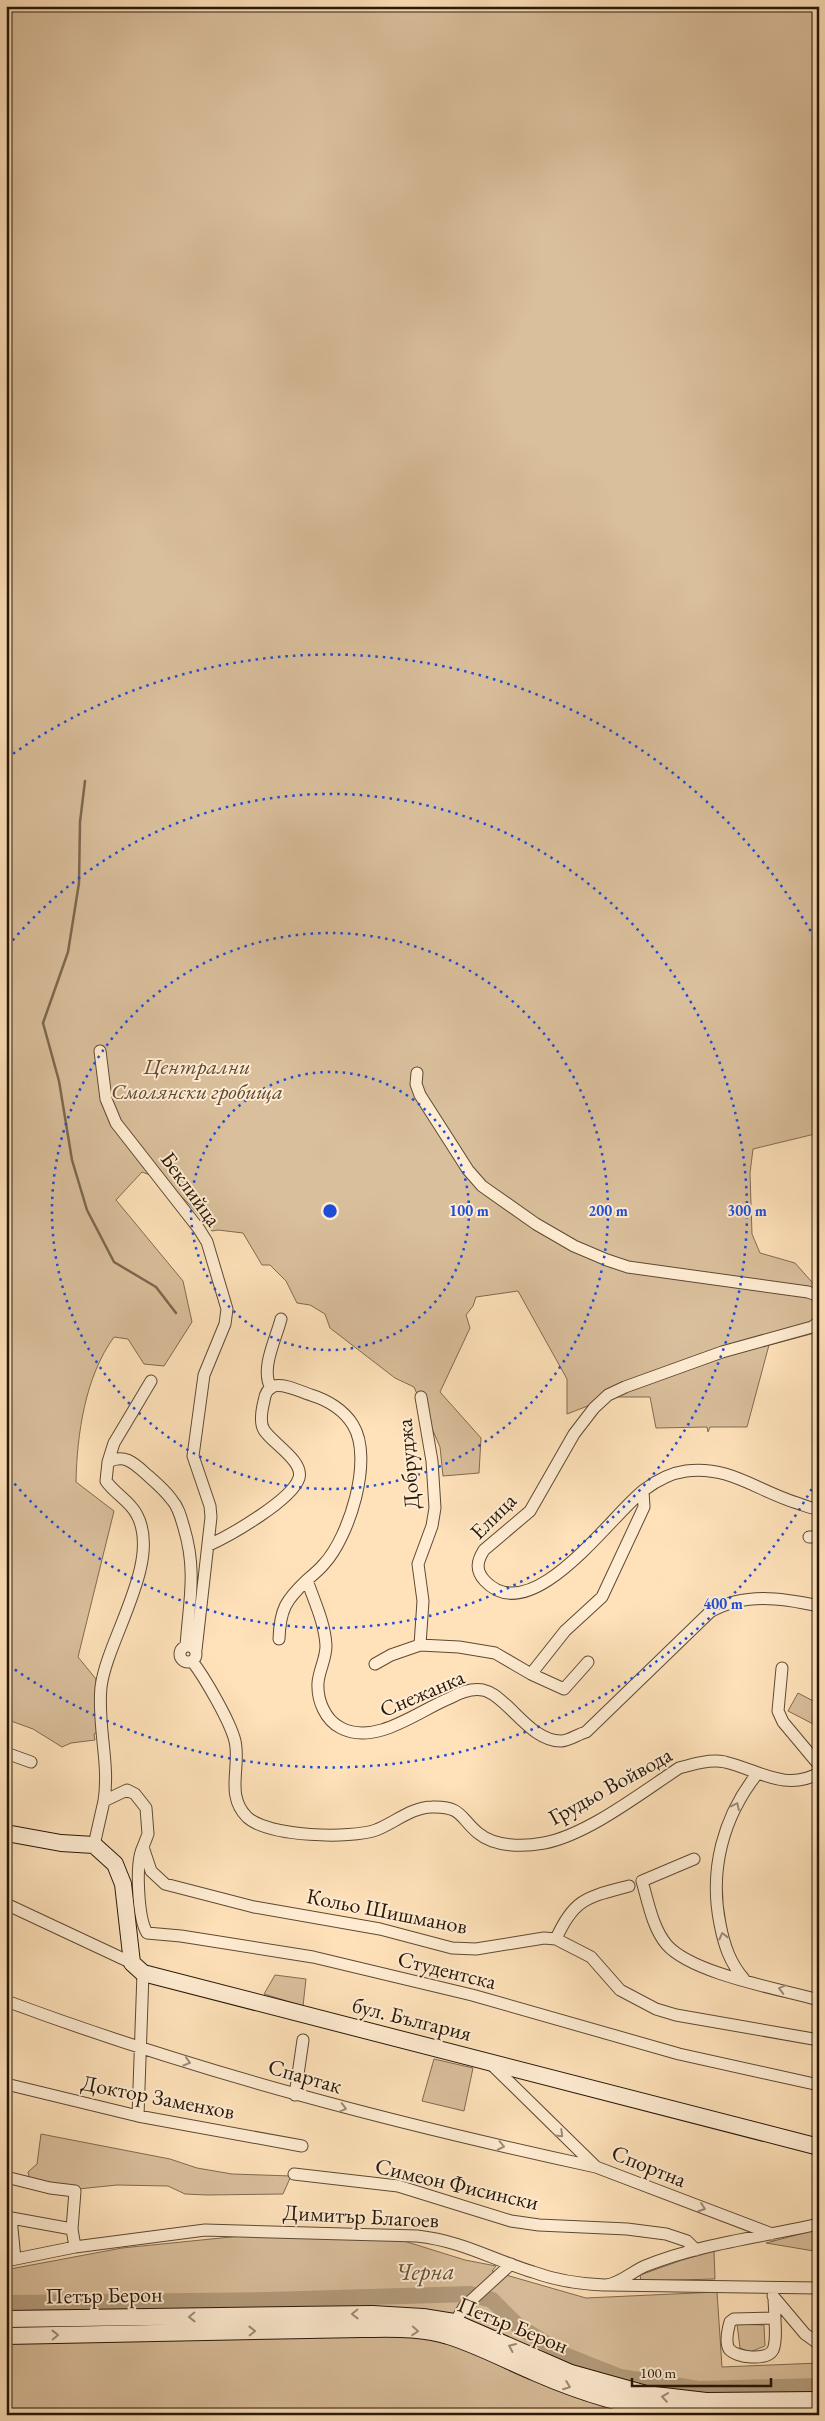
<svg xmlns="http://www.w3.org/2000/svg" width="825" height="2421" viewBox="0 0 825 2421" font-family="'EB Garamond',serif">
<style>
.green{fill:#dabf9c;stroke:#806b52}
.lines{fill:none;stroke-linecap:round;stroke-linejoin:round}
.stream{stroke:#7c674e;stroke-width:2.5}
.river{stroke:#b59d7d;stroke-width:16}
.street-casing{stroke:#5c4a34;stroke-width:13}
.secondary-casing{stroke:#261708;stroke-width:18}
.street{stroke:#ffecd2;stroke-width:11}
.secondary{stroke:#ffecd2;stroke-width:16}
.oneway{stroke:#9d8c77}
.ring{fill:none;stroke:#1d4ed8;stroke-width:2.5;stroke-dasharray:2.5 5}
.labels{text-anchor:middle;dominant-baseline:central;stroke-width:4;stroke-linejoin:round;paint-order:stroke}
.park-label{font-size:22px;font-style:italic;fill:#5c4934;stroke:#ffecd2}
.street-label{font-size:22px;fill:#261708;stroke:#ffecd2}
.water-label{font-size:24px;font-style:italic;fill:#5f4d37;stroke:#ffecd2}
.centre{fill:#1d4ed8;stroke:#ffecd2;stroke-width:2.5}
.ring-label{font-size:15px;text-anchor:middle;font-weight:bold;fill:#1d4ed8;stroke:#ffecd2;stroke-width:4;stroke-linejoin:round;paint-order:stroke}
</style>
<rect width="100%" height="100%" fill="#ffe2ba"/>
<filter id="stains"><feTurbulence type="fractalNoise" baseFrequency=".004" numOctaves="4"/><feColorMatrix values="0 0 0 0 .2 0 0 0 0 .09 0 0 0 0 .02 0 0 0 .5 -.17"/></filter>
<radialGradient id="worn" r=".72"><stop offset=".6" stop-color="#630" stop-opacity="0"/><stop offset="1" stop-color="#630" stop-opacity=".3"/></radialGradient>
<path class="green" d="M6,6H819V1133L753,1149L750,1173L752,1234L760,1253L795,1263L819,1290V1322L811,1334L769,1345L747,1427H710L708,1432L707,1427L656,1428L650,1397H611L567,1414V1379L518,1291L476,1297L473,1306L466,1315L470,1328L440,1392L481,1438L479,1473L443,1476L440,1447L414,1387L395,1378L330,1328L325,1314L310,1305L297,1303L286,1281L270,1265H262L243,1233L218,1230L212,1231C191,1206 174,1183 142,1172L116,1200L183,1281L192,1322L164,1366L144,1364L128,1339L114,1337C85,1377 77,1434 76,1482L114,1511L78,1657L96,1679L98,1732L94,1734L95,1740L71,1743L62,1747L33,1729L11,1721L6,1712Z
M798,1693L819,1704V1727L788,1711Z
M275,1975L306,1979L303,2006L264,1994Z
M434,2059L473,2068L464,2111L422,2101Z
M41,2134L170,2159L197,2168L232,2174L291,2176L283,2194L207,2195L185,2194L168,2186L117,2185L68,2190L31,2184L28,2172L37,2164Z
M819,2229V2249L814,2251L766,2243Z
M6,2233L10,2269L122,2248L241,2236L404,2241L465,2260L496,2266L492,2271L586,2298L717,2292L722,2367L819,2363V2415H6Z
M714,2251L715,2279L641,2281L640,2275L682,2260Z
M737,2324L764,2325L765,2346L750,2352L740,2348Z"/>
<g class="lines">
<path class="stream" d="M85,781L80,822L79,883L68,952L43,1023L59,1081L72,1160L87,1210L114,1262L156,1287L176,1313"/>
<path class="river" d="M6,2303L267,2300L470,2294L492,2300L518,2326L567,2356L620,2377L699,2389L819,2386"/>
<g class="street-casing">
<path id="street" d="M100,1051L106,1099L116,1123L199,1229L207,1242L227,1309L225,1324L204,1375L193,1456L210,1506L211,1517L196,1650
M417,1073L416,1084L420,1095L468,1170L482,1186L536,1224L574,1246L607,1260L628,1267L808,1292L819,1296
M819,1322L812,1327L722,1352L625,1387L608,1395L594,1408L574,1434L530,1511L484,1550C477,1561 475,1570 485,1581C532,1631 612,1514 644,1490C656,1481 671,1473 686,1471C728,1465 758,1491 797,1503C804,1505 811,1509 819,1509
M271,1388C260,1369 276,1339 281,1319
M108,1462L114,1443L151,1381
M809,1537H819
M209,1545C231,1535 292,1500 299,1478C304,1461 272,1443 264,1430C259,1422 262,1409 264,1401C265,1394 267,1389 274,1386C284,1383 301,1392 311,1395C327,1400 344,1410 353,1425C374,1459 349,1537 324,1564C319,1570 313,1575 307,1580C314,1601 325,1623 326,1646C326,1659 319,1670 318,1683C317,1700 325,1720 341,1728C376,1746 418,1711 450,1698C459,1693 472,1688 483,1690C492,1692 498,1698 505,1704C521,1718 538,1741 561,1741C569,1741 578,1734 586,1732L710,1612C744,1592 782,1598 819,1606
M279,1639C280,1609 286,1600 307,1580
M420,1645L423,1601L418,1564L432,1526L435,1508L432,1461L421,1397
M180 1654a8 8 0 1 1 16 0a8 8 0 1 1-16 0Z
M192,1661C205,1678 230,1721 235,1741C241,1767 225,1795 247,1817C268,1837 351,1839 376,1830C394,1823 412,1807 432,1807C462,1806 460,1818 478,1833C495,1847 523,1847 544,1843C587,1835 641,1793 679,1768C693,1764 710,1759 725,1762C758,1770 786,1792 819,1773
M375,1664L391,1655L420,1645L459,1647L495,1653L531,1674L564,1689L588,1662
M782,1668L778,1711L783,1722L819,1765
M531,1674L565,1631L602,1597L644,1507L643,1491
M6,1753L31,1762
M104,1801C110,1763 97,1725 101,1687C107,1639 162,1562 137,1515C130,1501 115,1494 106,1481L108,1462C124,1454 133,1462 145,1473C154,1481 165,1490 172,1500C179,1508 181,1518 184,1528C197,1571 189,1602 186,1646
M94,1845L104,1801L127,1790L135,1794L146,1808L148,1834L143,1847L151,1871L165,1884L254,1907L380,1929L452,1948L476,1949L544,1938L556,1939L591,1957L620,1990L656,2009L676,2015L819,2040
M143,1847C135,1862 138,1918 147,1933L181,1936L313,1957L472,1995L679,2054L819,2085
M694,1859L642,1881C648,1902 653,1929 667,1945C693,1974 780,1989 819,2000
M6,1904L132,1963
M556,1939C574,1898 588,1897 629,1886
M744,1979C730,1963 724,1945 720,1924C709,1870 723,1817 757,1774
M9,2002C200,2073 397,2124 596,2167
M490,2063L596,2167L772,2234
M6,2084L138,2116L302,2146
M295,2095L303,2040
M138,2116L143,1973
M294,2174L398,2186L511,2221L539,2225L627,2229L666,2234L687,2241L696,2250
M6,2177L50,2188L75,2191L72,2229L75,2247
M6,2217L72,2229
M11,2218L15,2259
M6,2261L75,2247L205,2230L417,2236C462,2241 491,2259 533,2272C555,2280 580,2284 604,2285C617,2286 633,2271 645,2266C699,2244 761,2237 819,2224
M608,2285L819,2288
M773,2296L805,2334L819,2344
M774,2299L775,2318L734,2319L730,2322C728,2329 725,2342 729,2349C736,2358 767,2361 773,2350C777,2341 775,2327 775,2318
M452,2327L464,2307L511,2264"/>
</g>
<g class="secondary-casing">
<path id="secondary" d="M6,1833L61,1843L94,1845L115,1864L123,1884L132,1963L143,1973L819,2147
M6,2319L372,2314L423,2317L454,2322L571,2373L646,2394L706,2401L819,2400
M6,2336L361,2329C389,2329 421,2327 448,2336C478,2345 507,2361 536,2373C591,2397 646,2413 706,2415
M718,2415L819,2413"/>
</g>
<use href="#street" class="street"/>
<use href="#secondary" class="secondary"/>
</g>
<defs><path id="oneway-chevron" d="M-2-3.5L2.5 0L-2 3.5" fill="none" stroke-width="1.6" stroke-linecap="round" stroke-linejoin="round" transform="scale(1.25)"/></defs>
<g class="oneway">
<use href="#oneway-chevron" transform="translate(736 1806) rotate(-65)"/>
<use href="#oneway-chevron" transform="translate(723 1936) rotate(-104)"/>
<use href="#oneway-chevron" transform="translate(782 1989) rotate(-165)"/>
<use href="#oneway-chevron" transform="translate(187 2062) rotate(17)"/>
<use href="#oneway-chevron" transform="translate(343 2108) rotate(15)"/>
<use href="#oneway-chevron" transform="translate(560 2134) rotate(44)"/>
<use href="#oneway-chevron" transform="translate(501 2146) rotate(12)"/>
<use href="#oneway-chevron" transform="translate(702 2208) rotate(20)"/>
<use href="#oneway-chevron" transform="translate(355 2314) rotate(179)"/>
<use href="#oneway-chevron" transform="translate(192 2317) rotate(179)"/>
<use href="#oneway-chevron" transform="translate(252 2331) rotate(-1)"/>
<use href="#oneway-chevron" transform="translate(415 2331) rotate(4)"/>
<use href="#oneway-chevron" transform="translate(55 2335) rotate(-1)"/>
<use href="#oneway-chevron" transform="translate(512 2347) rotate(-156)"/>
<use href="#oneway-chevron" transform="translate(567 2386) rotate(21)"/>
<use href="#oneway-chevron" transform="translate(665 2397) rotate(-172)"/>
</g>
<g class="ring">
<circle cx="330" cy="1211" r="139"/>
<circle cx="330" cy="1211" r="278"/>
<path d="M8 946A417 417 0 1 1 8 1476"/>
<path d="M819 1476A556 556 0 0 1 7 1664M7 758A556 556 0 0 1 819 946"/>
</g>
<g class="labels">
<g class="park-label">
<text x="197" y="1066">Централни<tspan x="197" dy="25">Смолянски гробища</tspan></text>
</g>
<g class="street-label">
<text transform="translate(191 1189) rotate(54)">Беклийца</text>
<text transform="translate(408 1464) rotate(-95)">Добруджа</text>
<text transform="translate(493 1516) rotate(-45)">Елица</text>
<text transform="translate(422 1693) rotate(-23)">Снежанка</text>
<text transform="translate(610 1786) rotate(-29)">Грудьо Войвода</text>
<text transform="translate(387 1911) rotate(11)">Кольо Шишманов</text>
<text transform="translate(447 1970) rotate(14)">Студентска</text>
<text transform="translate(412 2019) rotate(14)">бул. България</text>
<text transform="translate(305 2076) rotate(16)">Спартак</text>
<text transform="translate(158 2097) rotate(11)">Доктор Заменхов</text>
<text transform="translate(649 2166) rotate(22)">Спортна</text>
<text transform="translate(457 2184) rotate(13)">Симеон Фисински</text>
<text transform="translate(361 2216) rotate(3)">Димитър Благоев</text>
<text transform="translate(104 2295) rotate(-1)">Петър Берон</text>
<text transform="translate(513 2325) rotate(22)">Петър Берон</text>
</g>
<g class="water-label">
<text transform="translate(425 2271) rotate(-1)">Черна</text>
</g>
</g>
<circle cx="330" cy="1211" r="8" class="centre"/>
<g class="ring-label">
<text x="469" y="1216">100 m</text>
<text x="608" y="1216">200 m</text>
<text x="747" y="1216">300 m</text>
<text x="723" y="1609">400 m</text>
</g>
<rect width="825" height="2421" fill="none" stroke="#ffe2ba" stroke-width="25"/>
<rect x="8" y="8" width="810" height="2406" fill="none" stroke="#261708" stroke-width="2.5"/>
<rect x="12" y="12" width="800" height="2396" fill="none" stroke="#261708"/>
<path d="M632 2378v8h139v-8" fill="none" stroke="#261708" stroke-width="2.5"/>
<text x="640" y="2378" font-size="15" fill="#261708" stroke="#ffecd2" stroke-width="4" paint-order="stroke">100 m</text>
<rect width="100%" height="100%" filter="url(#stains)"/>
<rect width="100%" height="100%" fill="url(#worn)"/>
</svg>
